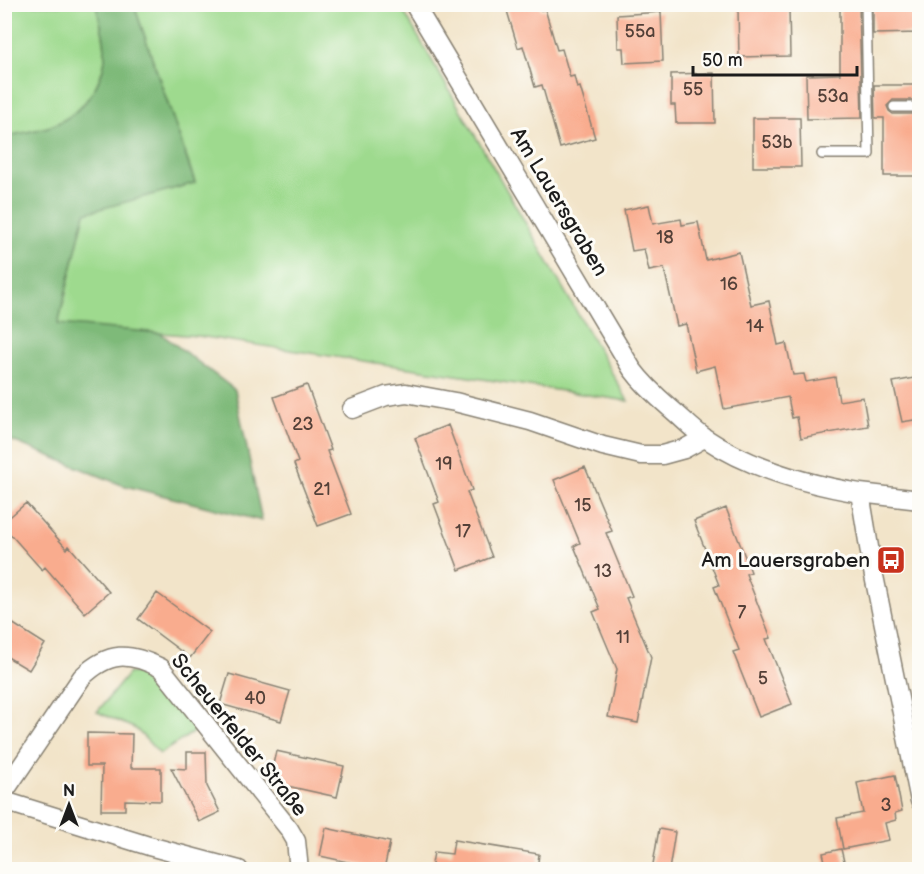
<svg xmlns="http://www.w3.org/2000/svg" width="924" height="874" viewBox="0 0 924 874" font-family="'Balsamiq Sans',sans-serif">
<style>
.green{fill:#9eda8e;stroke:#5d7b55;stroke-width:1.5}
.forest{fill:#7eba79;stroke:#4d6b4a;stroke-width:1.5}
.building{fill:#f9ac8e}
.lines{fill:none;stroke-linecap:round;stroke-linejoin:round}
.service-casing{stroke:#878072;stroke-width:12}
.minor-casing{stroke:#878072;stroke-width:21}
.service{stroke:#fff;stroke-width:9}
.minor{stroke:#fff;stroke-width:18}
.labels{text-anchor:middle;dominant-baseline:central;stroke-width:6;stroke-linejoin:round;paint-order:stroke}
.number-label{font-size:18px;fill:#534038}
.street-label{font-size:21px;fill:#1c1c1c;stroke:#fdfcf7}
.poi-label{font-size:21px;fill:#1c1c1c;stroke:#fdfcf7;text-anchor:end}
</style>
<rect width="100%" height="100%" fill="#fdfcf7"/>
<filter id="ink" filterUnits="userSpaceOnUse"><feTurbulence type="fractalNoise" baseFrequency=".0167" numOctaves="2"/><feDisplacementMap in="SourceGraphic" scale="12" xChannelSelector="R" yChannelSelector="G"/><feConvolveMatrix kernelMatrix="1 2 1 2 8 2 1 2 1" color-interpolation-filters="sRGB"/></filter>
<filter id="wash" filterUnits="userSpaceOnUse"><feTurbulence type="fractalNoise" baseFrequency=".008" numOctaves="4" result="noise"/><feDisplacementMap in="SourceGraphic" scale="24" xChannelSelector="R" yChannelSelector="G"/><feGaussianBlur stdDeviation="1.35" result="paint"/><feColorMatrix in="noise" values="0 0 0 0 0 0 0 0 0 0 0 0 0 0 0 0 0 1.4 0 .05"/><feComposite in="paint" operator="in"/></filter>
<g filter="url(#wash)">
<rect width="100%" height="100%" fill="#f2e4c9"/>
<path class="green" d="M4,5H96C100,23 108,46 104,65C97,93 78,116 51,126C36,131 19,133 5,137Z
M134,5H400L628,401L198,336L58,325L85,212L195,182Z
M129,673H149L198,729L160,754L136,729L97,712Z"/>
<path class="forest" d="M96,5H134L195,183L85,213L58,324L160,333L235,390L262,521L122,485L5,438V137C19,133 36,131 51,126C78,116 97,93 104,65C108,46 100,23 96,5Z"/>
<g id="blocks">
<path class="building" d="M505,4H539L541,10L545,9L557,50L562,49L570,77L574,76L577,88L580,87L595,138L560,148L542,85L535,87L523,46L518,48Z
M920,4V33L873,34V5Z
M840,5H859L862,118L807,119L806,75L840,74Z
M738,8H789L790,56L739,57Z
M661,12L663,61L624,63L623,48H618L617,15Z
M714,73L715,123H676L675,105H671V74Z
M874,85H920V100H893L887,106L889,111L893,114H920V176H884V118H875Z
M753,118H800L801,167H753Z
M649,205L653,224L681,219L682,225L698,222L706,260L739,252L751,305L769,301L778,345L786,343L793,375L804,374L806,382L835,377L839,401L863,397L868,426L801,438L797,417L792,418L788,397L724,409L715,366L696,371L686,324L677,326L664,268L649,271L644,249L632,251L624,210Z
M920,377V419L902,422L893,382Z
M307,385L331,450L327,451L351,514L318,526L294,464L298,462L274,397Z
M448,425L472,490L467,492L492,557L459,570L434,504L439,502L415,438Z
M585,467L612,531L606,533L632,596L626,598L651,657L638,723L608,717L617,669L593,612L600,609L574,546L580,543L554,480Z
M26,503L67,549L69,546L109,592L85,613L45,567L42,570L4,527V522Z
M726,508L751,572L746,574L771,638L766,639L792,704L759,717L733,652L739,650L714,587L719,585L694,521Z
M157,593L210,632L190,658L138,619Z
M4,618L45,644L29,670L4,655Z
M229,674L290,691L281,721L220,704Z
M87,733L132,734L131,768H161V801L125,800V810H101L102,766H87Z
M276,751L344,766L337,797L269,782Z
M187,752H206L207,786L220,812L199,822L171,768L187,769Z
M895,775L902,811L895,813L896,820L885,823L889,840L843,849L837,818L863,813L857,783Z
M326,828L390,842L384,870L320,856Z
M659,829L675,832L669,870H652Z
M454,840L539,854L537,870H431L434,852L452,854Z
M841,849L846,870H827L823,853Z"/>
</g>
</g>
<g filter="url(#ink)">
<use href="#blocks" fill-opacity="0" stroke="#878072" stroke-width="1.5"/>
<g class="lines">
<g class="service-casing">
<path id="service" d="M894,107H920
M822,154H869L866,4"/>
</g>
<g class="minor-casing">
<path id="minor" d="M414,4L632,369C643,384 656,396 670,408C682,418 693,430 705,438C751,469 806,484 860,493L873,571L920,801
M352,409L386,396L406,393L455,402L530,421L603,446L641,455H662L684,449L704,438
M860,493L920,500
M4,792L82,677C109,651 129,652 161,668L289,829L296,841L299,870
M4,801L149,846L239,870"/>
</g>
<use href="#service" class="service"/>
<use href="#minor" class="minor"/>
</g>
</g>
<defs>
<g id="bus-square" transform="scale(1.5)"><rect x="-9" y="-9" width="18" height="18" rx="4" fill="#c8321e" stroke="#fdfcf7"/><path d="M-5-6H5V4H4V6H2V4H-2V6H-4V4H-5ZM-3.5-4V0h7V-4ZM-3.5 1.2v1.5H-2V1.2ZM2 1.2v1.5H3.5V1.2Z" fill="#fff"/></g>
</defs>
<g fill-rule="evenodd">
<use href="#bus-square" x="891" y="560"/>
</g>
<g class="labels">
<g class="number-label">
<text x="640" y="31">55a</text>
<text x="693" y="89">55</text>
<text x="833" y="96">53a</text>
<text x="777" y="142">53b</text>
<text x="665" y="237">18</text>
<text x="729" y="284">16</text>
<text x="755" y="326">14</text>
<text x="303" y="424">23</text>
<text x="444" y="464">19</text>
<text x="322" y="489">21</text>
<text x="583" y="505">15</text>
<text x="463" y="531">17</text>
<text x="603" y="571">13</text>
<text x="742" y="612">7</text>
<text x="623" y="637">11</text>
<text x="763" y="678">5</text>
<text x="255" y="698">40</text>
<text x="886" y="805">3</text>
</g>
<g class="street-label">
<text transform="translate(559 202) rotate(59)">Am Lauersgraben</text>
<text transform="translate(239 735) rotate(51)">Scheuerfelder Straße</text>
</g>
<g class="poi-label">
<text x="870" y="560">Am Lauersgraben</text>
</g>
</g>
<rect width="924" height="874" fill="none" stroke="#fdfcf7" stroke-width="24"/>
<g transform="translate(69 805)" stroke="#fdfcf7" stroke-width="4.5" paint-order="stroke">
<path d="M0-4.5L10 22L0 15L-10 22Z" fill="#1c1c1c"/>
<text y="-9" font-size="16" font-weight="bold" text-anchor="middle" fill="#1c1c1c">N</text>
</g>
<path d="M693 66v9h164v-9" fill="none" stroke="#1c1c1c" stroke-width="3"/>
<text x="702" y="66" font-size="18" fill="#1c1c1c" stroke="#fdfcf7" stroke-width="4.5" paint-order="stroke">50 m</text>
</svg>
